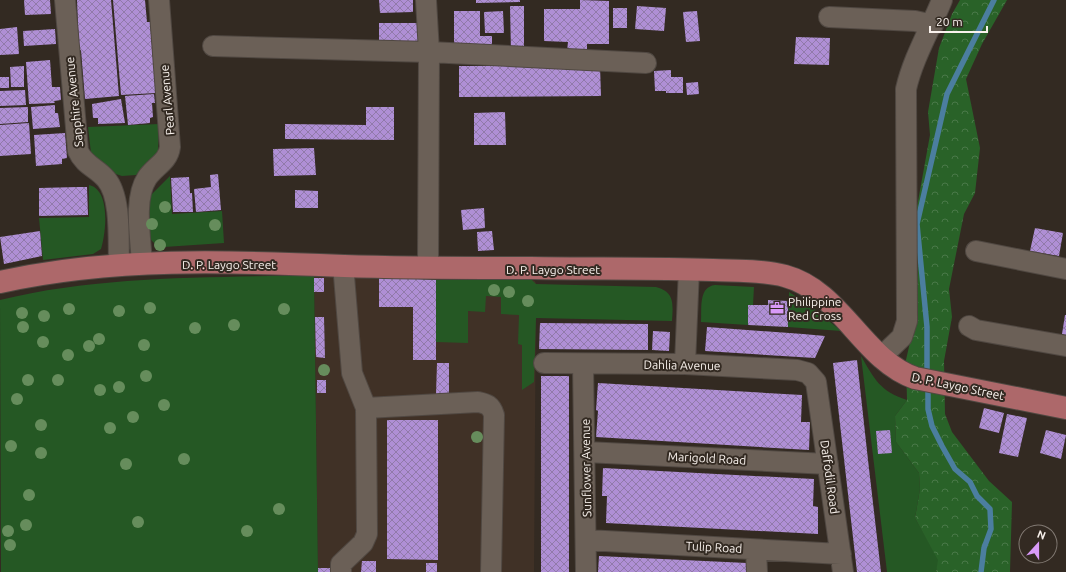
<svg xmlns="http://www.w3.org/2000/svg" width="1066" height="572" viewBox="0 0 1066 572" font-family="Ubuntu,sans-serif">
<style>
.built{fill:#403126}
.grass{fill:#255824}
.forest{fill:url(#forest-crowns)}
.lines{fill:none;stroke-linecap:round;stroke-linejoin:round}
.stream{stroke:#4b7e9f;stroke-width:5.5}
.building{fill:url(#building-cross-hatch)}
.minor-casing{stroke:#504842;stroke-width:22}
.major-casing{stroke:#504842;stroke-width:24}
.minor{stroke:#6b6057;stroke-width:20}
.major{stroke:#ad686a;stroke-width:22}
.tree{fill:#668d5c}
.labels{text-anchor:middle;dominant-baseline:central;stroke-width:4;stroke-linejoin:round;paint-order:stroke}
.street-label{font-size:12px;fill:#f9f2ed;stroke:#332a22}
.poi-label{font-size:12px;fill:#f9f2ed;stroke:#332a22;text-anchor:start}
</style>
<defs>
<pattern id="forest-crowns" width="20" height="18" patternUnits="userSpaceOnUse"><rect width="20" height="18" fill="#296228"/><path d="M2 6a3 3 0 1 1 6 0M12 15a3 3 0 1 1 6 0" fill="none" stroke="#497948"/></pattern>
<pattern id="building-cross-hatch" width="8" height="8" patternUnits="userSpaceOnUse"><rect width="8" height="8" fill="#af8fd5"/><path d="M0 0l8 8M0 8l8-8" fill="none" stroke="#917aaa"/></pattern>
</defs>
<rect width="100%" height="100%" fill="#332a22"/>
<path class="built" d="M314,275L436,280L531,279L535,281L536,284L534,572H318Z"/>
<path class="grass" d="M159,124L158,152L136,175L122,176L113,173L91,153L88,127Z
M170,176L172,214L222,211L224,243L164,247C157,246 153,243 149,237L145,210L150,196Z
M89,185C111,190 106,233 101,249L93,254L43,260L39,218L89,217Z
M314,275L318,572H1L0,300C102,275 210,278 314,275Z
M531,279L536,284L656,287C675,292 673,304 672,321L536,318L534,382L522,390V345L518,344L519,315L501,314V297L486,296L485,312L468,311V343L436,342V280Z
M715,285L754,287L753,305H748V325L701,322C702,309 698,287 715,285Z
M789,292L812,307L841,331L788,327Z
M861,356C875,380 880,391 907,400L895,416L896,442L919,473L920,489L915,518L939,560L936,572H887Z"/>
<path class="forest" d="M960,0H1007L982,44L966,79L980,148L975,193L964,214L949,289L952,317L944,361L945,414L952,432L989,481L1012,502L1010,572H936L938,560L915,518L920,489L919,473L896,442L895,416L907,400L906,360L913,329L918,267L915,218L930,135L928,112L939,48L952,14Z"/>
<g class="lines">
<path class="stream" d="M927,375V327L917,224L947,94L994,0
M928,386V409L932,426L942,446L955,469L970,482L977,496L990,509L991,529L984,548L981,572"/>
</g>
<path class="building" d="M24,0H50L51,14L25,15Z
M77,0H111L119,96L85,99L81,50L79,51Z
M113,0H145L147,22H150L156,93L121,95Z
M379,0H413V12L380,13Z
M476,0H520V2L476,3Z
M580,0L609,1V44H587V51H567L568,42L544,41V9H580Z
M510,6H524V53H511Z
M637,6L666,8L664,31L635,29Z
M613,8H627V28H613Z
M454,11H480V36H492V49H454Z
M503,11L504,33H485L484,12Z
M697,11L700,41L686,42L683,12Z
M379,23H420L421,41H379Z
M17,27L19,54L0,55V29Z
M55,29L56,44L24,46L23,31Z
M796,37L830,38L829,65L794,64Z
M50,60L52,87H60L61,100L54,101L55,103L29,104L26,62Z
M24,66V87H11L10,67Z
M459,66H600L601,96L459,97Z
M671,70V77H683V93H666V91H655L654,71Z
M0,77H9V88H0Z
M698,82L699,94L687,95L686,83Z
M25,90L26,105L0,106V91Z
M154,94L155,103H152L153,117L150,118V123L128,125L125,96Z
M121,99L125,123L98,124V118H93L92,104Z
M55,105V113H58L60,127L33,129L31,107Z
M28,107V122L0,124V108Z
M366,107H394V140L285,139V124L366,125Z
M505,112L506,145H474V113Z
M29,123L31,154L0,156V125Z
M65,133L67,158L62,159V164L36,166L34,135Z
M314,148L316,175L274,176L273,149Z
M218,174L221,210L196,212L194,189L211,187L210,175Z
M189,177L190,193H192L193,212H173L171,178Z
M78,187H87L88,215L39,216V188Z
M295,190L318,191V208H295Z
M484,208L485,228L463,230L461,210Z
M1035,228L1063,233L1059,256L1030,251Z
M40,231L42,256L4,264L0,237Z
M492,231L494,250L478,251L477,232Z
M379,277L436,280V360H413V307H379Z
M314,278H324V292H314Z
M768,300L788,301V327L748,325V305H768Z
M1065,315H1066V335L1062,334Z
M315,317H324L325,358L316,357Z
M540,323L648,324V350L539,349Z
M707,327L803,334L825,336L815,358L705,351Z
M653,331L670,332L669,351L652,350Z
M857,360L868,460L881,572H857L851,520L833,363Z
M437,363H449V396L436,395Z
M541,376H569V572H541Z
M317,380H326V393H317Z
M598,383L802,395L801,422H810L809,450L596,437L598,411L596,410Z
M984,408L1004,413L999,433L979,428Z
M1007,414L1027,418L1018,457L999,453Z
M387,420H438V560L387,559Z
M890,430L892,453L878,454L876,431Z
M1046,430L1066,435L1061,459L1040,453Z
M603,468L814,479L813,506L818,507V534L606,523L607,496H602Z
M599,556L747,563L746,572H598Z
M362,561H376V572H361Z
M426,563H437V572H426Z
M318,568H332V572H318Z"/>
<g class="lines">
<g class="minor-casing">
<path id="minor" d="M65,0L78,151C84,165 97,168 106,179C122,197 118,243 119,266
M426,0L429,52L428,268
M829,17L915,21L933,25
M213,46L429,52L646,63
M976,251L1066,269
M142,264C141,240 133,199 147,178C155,166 168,162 170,147L159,0
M969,326L976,330L1066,346
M881,357L902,337L907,321L906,89C913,58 930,30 942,0
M544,363L685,364L797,370L808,373L816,382L843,572
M583,364L586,572
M685,364L689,269
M366,408L478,402C487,404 491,405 494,415L491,572
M586,452L828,464
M587,540L841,554
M756,550L757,572
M341,572V564L363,543L367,534L366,408L352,373L344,276L345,266"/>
</g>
<g class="major-casing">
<path id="major" d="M0,282C112,257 230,261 344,266C406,268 469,268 531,268C592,269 653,268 713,270C737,271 762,270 785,276C841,291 863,360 915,378L1066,408"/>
</g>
<use href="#minor" class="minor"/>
<use href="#major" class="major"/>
</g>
<g class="tree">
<circle cx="165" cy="207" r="6"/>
<circle cx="152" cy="224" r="6"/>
<circle cx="215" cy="225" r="6"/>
<circle cx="160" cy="245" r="6"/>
<circle cx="494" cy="290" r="6"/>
<circle cx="509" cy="292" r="6"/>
<circle cx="528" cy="301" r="6"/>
<circle cx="150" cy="308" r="6"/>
<circle cx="69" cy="309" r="6"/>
<circle cx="284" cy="309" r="6"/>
<circle cx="119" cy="311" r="6"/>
<circle cx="22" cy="313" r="6"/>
<circle cx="44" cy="316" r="6"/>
<circle cx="234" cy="325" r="6"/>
<circle cx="23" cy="327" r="6"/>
<circle cx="195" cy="328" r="6"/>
<circle cx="99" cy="339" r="6"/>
<circle cx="43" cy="342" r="6"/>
<circle cx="144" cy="345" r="6"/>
<circle cx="89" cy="346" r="6"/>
<circle cx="68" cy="355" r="6"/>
<circle cx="324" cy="370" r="6"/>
<circle cx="146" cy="376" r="6"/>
<circle cx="28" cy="380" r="6"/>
<circle cx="58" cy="380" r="6"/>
<circle cx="119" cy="387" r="6"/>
<circle cx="100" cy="390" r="6"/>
<circle cx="17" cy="399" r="6"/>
<circle cx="164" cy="405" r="6"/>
<circle cx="133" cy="417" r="6"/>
<circle cx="41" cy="425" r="6"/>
<circle cx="110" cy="428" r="6"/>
<circle cx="477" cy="437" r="6"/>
<circle cx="11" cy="446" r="6"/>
<circle cx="41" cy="453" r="6"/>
<circle cx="184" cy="459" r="6"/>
<circle cx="126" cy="464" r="6"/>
<circle cx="29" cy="495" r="6"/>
<circle cx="279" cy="509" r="6"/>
<circle cx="138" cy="522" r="6"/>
<circle cx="26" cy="525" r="6"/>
<circle cx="8" cy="531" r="6"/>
<circle cx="247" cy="531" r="6"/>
<circle cx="10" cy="545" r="6"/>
</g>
<defs>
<g id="office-bare" transform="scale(1.08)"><path d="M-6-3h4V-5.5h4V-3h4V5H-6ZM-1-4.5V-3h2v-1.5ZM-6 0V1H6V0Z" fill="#d89af8" stroke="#332a22" stroke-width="2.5" paint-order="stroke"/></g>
</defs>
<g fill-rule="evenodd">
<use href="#office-bare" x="777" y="308"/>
</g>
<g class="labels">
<g class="street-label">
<text transform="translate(167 100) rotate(-95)">Pearl Avenue</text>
<text transform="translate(74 102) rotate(-96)">Sapphire Avenue</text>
<text x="229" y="264">D. P. Laygo Street</text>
<text x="553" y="269">D. P. Laygo Street</text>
<text transform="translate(682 365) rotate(1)">Dahlia Avenue</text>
<text transform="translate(958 386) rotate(12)">D. P. Laygo Street</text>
<text transform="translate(707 458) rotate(3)">Marigold Road</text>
<text transform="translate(586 468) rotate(-91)">Sunflower Avenue</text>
<text transform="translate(830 477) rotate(82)">Daffodil Road</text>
<text transform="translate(714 547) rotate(3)">Tulip Road</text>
</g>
<g class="poi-label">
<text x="788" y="301">Philippine<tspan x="788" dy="14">Red Cross</tspan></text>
</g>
</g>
<g transform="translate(1038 544) rotate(21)"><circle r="19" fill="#332a22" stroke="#827a73"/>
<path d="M0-3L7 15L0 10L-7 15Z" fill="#d89af8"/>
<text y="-6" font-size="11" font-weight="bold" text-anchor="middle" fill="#f9f2ed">N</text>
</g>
<path d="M930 26v6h57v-6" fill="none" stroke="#f9f2ed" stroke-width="2"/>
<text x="936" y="26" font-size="12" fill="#f9f2ed" stroke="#332a22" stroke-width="3" paint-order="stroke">20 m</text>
</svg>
